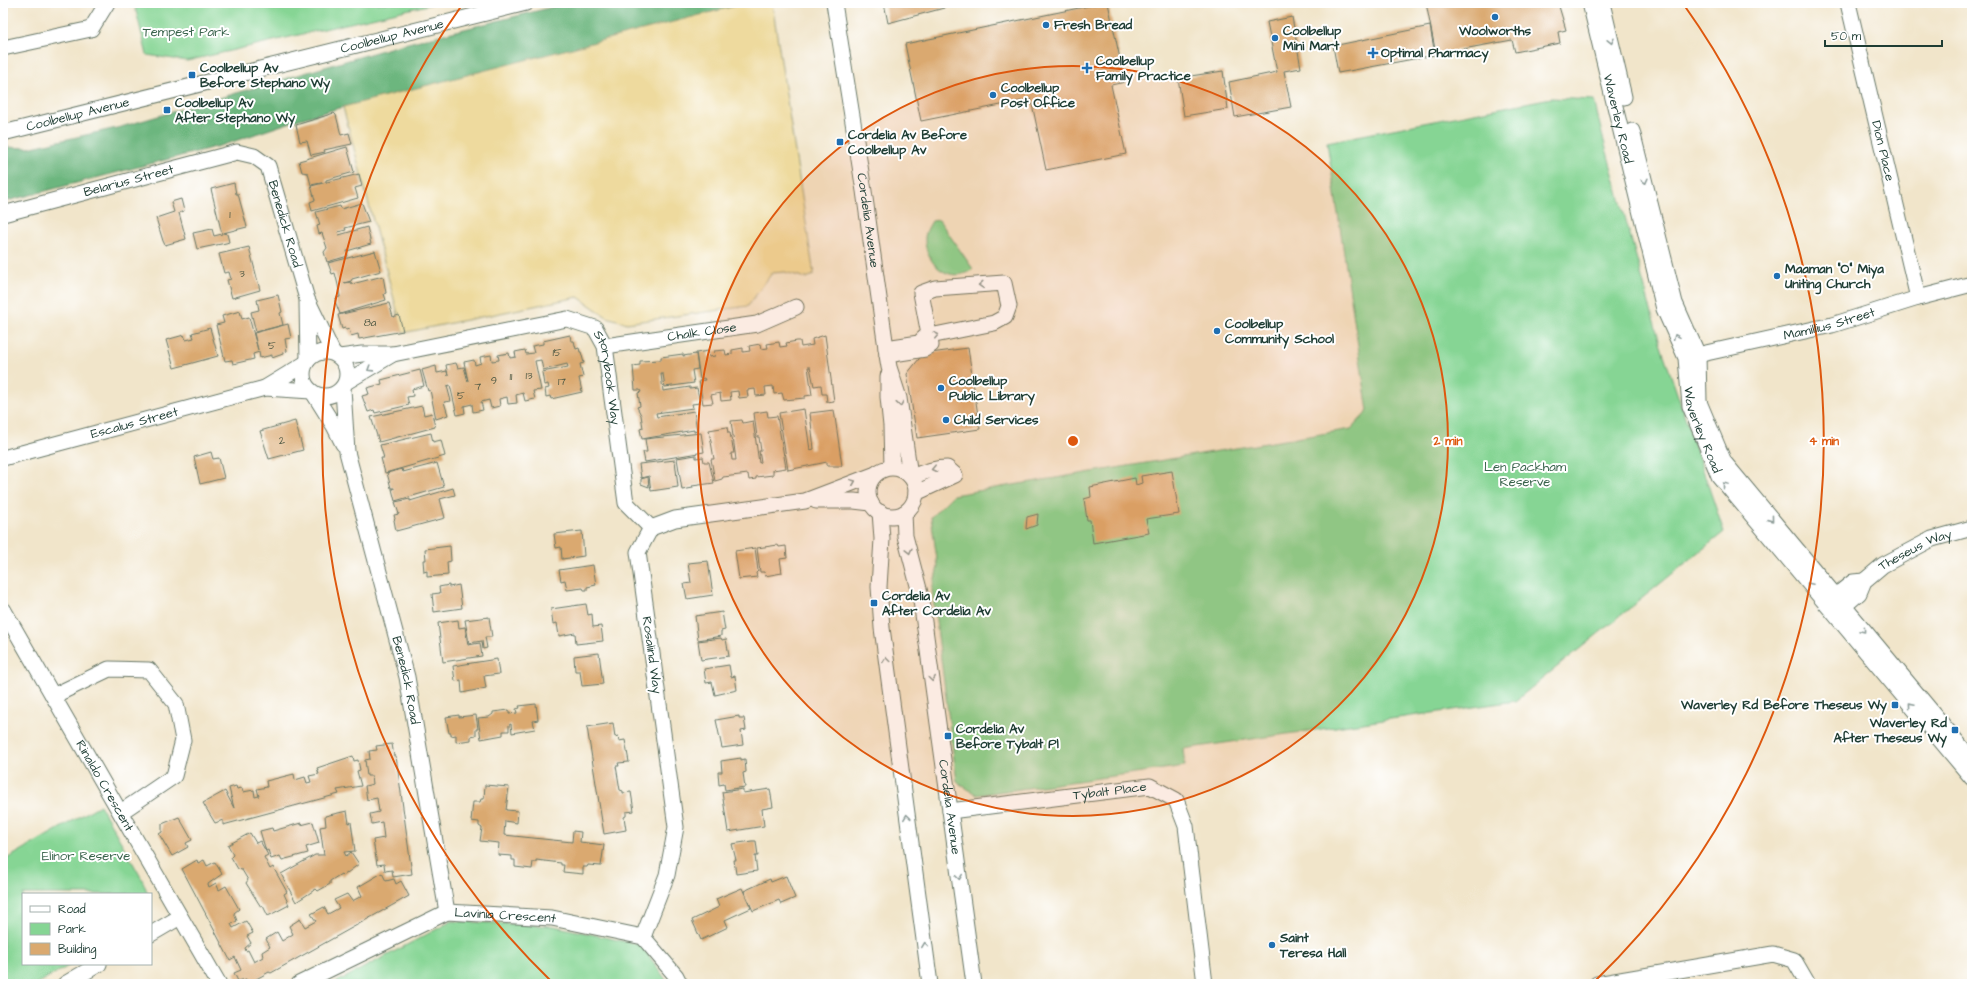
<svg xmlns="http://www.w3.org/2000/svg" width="1975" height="987" viewBox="0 0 1975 987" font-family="'Architects Daughter',sans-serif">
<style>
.green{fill:#86d594;stroke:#528964}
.forest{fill:#6cb67e;stroke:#467a59}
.sand{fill:#eeda9e;stroke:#868c69}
.building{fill:#daa96f}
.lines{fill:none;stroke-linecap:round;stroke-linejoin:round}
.minor-casing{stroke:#687868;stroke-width:17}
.minor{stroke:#fff;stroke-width:15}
.oneway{stroke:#8f9e9a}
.ring{fill:none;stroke:#de580e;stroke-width:2}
.poi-dot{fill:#1f6fb2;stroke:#fff;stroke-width:1.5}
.labels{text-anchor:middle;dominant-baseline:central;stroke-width:4;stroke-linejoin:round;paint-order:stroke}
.number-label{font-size:11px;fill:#4e5843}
.poi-label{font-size:13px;font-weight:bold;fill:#1f3d34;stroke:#fff;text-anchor:start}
.park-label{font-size:13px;fill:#39634c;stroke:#fff}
.street-label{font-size:13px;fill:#1f3d34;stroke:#fff}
.centre{fill:#de580e;stroke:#fff;stroke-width:2}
.ring-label{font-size:12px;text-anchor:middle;font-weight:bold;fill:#de580e;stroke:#fff;stroke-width:4;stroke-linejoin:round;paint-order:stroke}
</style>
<rect width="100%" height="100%" fill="#fff"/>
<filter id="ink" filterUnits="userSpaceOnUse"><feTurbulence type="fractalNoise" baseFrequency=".025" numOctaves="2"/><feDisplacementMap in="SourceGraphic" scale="8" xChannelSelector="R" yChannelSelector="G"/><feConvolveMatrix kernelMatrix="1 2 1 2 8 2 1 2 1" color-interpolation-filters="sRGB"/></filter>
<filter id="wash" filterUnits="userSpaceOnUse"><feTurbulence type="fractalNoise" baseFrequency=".012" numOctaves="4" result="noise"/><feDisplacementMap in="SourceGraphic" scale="16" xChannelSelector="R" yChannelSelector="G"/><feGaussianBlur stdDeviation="0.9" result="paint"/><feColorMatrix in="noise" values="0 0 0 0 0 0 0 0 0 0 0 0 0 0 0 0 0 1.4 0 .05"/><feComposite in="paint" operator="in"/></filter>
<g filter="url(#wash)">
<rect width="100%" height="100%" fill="#f1e5ca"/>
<path class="green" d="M134,3H436L187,61L147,55Z
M1551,98L1594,100L1602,134L1660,343L1724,532L1515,701L1183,749L1185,766L977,795L957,782L932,590L938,567L931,517L953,495L1351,429L1368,411L1327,142Z
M939,220L973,269C950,286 924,263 925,238C925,233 929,226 932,221Z
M100,805L142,879L148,894H23V964H72L36,984H3V861Z
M452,921L554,926L641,945L669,984H333Z"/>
<path class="forest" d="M569,3H747L343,107L300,119L223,145L3,202V147L28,148L121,127L400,45Z"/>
<path class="sand" d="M747,3H772L814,275L806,278L785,272L772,273L748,306L627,323L607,317L578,297L403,333L343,107Z"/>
<g id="blocks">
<path class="building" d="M884,3H947L944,8L888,23Z
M1103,3H1108L1125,82L1111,85L1126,154L1046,170L1031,99L921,121L905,44Z
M1426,3H1558L1566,30L1558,32L1560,43L1515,52L1512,40L1436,54Z
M1292,17L1301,68L1284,71L1291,107L1235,117L1229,82L1277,72L1267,22Z
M1430,26L1435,55L1338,73L1333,46Z
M1223,71L1228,109L1184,116L1178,78Z
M334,113L336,115L341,135L349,133L352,144L324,150L325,152L311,155L307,141L300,142L296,125Z
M347,147L354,172L326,180V182L311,185L308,173L302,172L299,161Z
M359,174L362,186L355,188L358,198L312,211L310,202L315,200L311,186Z
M234,183L236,194H238L247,227L223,233L227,234L229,242L226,243L197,249L193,233L212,229L214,236L222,234L211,189Z
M181,199L184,211L179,213L186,239L165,245L163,241L156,218L174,212L171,202Z
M362,203L369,222L345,228L346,230L338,232L339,235L367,227L371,244L347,251L348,256L327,262L324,252L327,248L322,233L319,234L317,226L320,225L316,212L340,206L341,209Z
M249,247L260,290L232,298L227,280L231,279L229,272L224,273L219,254Z
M375,251L381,271L352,279L351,281L344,283L351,282L352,284L383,276L386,293L384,294L386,300L340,314L335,301L336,298L340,297L338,285L335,273L332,274L328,263Z
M278,295L282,312L280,313L283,325L256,332L251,312L259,310L257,300Z
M389,303L393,317L399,315L403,331L359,339L358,334L351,336L349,329L346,330L345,328L342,329L338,315Z
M240,311L242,319L249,317L258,350L254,333L288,324L291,338L285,339L287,351L283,352V354L272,358V355L260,358L259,352L253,354L254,359L233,364L232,360L225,361L216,325L224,323L222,316Z
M210,328L218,356L174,368L166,340L184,335L186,340L194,338L192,333Z
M570,335L571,341H574L576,349L579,348L580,352H581L584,363L580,364L583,377L579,378L582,392L551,399L550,396L546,397L545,389L549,388L548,384L544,385L542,372L568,367L567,364L543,370L541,360L535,361L541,390L533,391L535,399L525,401L523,393L516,395L517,403L508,404L507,397L499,399L500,406L491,408L489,400L481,402L483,410L473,412L472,404L464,406L465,413L457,415L450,385L447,386L451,401L444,402L448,415L436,419L430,390L428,391L422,370L436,366L437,373L447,371L448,376L446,365L456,363L458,368L464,367L468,381L464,362L474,360L475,365L481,363L480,357L491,355L492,361L499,360L498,355L509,353L510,358L516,357L515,352L525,350L526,354L534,353L532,346L543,344V341Z
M825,335L834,401L827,402L826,394H822L821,385L814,386L810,367H808L812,395L805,396V398L784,400L782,393L774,394L773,386L765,387L766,395L756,396L755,389L747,390L748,397L739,398L738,391L730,392L731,400L721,401L720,393L711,395L713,403L703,404L699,381L705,380L704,378L700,379L696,353L708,351L709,357L715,356L714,351L725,350L726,355L732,354V350L743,348V352L750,351L749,346L760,344L761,349L768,348L767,344L779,342L780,347L787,346L786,343L797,341H800L801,347L813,345L812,339Z
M968,348L980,429L917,438L907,374L923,354Z
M683,354V356L696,354L698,369L692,370L694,383L665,387L663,374H661L663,391L690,387V389L697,388L700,403L692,404L693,408L656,413L657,417L694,411L697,431L694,432V430L642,439L640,429L643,428L641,415L637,407L640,406L638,393L641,392L640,390H635L633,366L640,365V361L661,360V357Z
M420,370L424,386L412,389L413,396L407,397L409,405L375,413L374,410L368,412L362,396L369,394L367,388L382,384L381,380Z
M422,406L424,415L432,413L435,427L379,442L371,417Z
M804,409L810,450L814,449L810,413L834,410L842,466H827V462L788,470L779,413Z
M767,411L768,417L777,416L786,468L773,470V475L756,477V479L749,480L748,474L723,477L722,479L715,481L711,459H714L709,430L727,427L728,433H730L734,453H731L732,460H736L731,421L742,420L743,423L753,421L759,463L761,462L759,451H761L759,437H757L754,413Z
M295,421L303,450L269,459L260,431Z
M431,433L433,442L441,440L445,456L385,473L381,458H384L380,445Z
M701,433L704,452L645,462L643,452H647L645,439Z
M211,452L213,459L219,458L224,478L200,484L194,457Z
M696,455V458L703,457L704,462H709L714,483L692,486L693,488L682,490L677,458Z
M675,460L678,487L651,491L649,476L641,478L639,464Z
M437,463L444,487L395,501L392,489H394V488H391L387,473L402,469L403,472Z
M1172,471L1179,514L1146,519L1149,533L1093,543L1090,520H1087L1084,499L1091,497L1090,487L1135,478L1136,485L1142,483L1141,476Z
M648,477L649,487L641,484V479Z
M453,488L455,495L440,499L445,518L396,531L394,520L395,519L394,515L399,514L395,502L410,499V501Z
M1038,514L1037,525L1026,529L1027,517Z
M582,531L584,556L562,559L561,547L556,548L554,534Z
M778,545L779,547L786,546L787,558L780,559L782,573L765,576L764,572H760L757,548Z
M450,546L451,561L447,562L448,575L427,577V571L424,572L423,560H426L425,549Z
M755,548L758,571L756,573L757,577L739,579L735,551Z
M708,561L713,595L687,599L684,584L691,583L688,563Z
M593,565L596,585L587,587V590H584L583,588L567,590L565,580L561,581L559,570Z
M449,585V587L459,585L462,608L434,612L432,594L440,593L439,587Z
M586,604L588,615L592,614L593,627L601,626L603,641L576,644L575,633L559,636L557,623L553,624L551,609Z
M722,612L725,630L721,631V636L698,640L695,616Z
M489,617L492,637H485L487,648L483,649L482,641L469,643L465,620Z
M458,620L459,628L465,627L468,645L480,643L482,656L443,662L438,623Z
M721,638L722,640L726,639L729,656L701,660L698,641Z
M599,653L603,684L582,686L580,671H575L574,656Z
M497,659L499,674L484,676L486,688L462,693L461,680L455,681L453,666Z
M729,665L731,677L735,676L737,690L715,695L712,682L706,683L704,669Z
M536,704L538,720L533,721L535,729L512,733L511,724L509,725V731H503V735L481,739L478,718L489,717L493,714V712L509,710V714L517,713L516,709L520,708L519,706Z
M459,715V717L476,715L478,729H476V735L471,736V740L456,742V735L451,736V733H449L446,717Z
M739,716V718H744L746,730L741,731L743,745L722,748L716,720Z
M613,723L615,737L618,736L619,741L625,740L629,762L618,763L619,766H616L620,790L623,791V793L631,792L634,811L626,812V816L624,817L626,830L604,834L587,727Z
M392,744L394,756H396L412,874L393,877L392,870L385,871L384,864L377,865L373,840L384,838L382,822L372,824L370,814L379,812L377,798L367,800L365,786L373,784L372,776H367L365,760L370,759L369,751L377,750L376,746Z
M353,756L354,761L358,760L360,770L357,771L361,786L337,790L339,794L223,825V820L215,823L203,803L225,791L234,808L229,788L236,786L237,789L242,788L243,792L254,790L255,797L259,796L257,789L267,787L266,781L294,774L295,780L305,777L307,783L311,782L309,776L319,774L317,768Z
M741,758V760L745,759L746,772L743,773L745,787L725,790L724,784L719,785L718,772H722L721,761Z
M485,785L509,787L506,810L518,811L517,823L505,821L504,835L572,842L573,831L581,832L580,842L604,845L601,866L588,865L587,867H583V874L563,872L564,865H561V863L536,860V862H533L532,869L515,867V860H512V856L498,855L499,843L480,841L482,828L479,826V822L471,821L473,802H480L481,799H484Z
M743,789V793L770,789L773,807L762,809L764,826L728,832L722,792Z
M347,811L349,823L351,822L355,851L344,852L346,856L351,852L359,864L343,876L341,874L330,881V884L318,891L316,889L296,902L281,874L315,855H324L320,827L326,826L325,816Z
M179,817L192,840L186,843L188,847L172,856L159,834L162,832V824Z
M313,822L319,843L306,847L308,853L282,860L280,856L271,859L268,850L266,851L260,831L272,828L273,831L301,823V825Z
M250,833L256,843L260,841L268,855L264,857L270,869L273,867L287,892L284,894L289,905L268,916L263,906L261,907L246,883L248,880L242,870L238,869L231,857L233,855L228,845Z
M752,841H756L758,856H755L757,871L736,874L734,860H736L732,844Z
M197,860L198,863L204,860L207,866L215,862L222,874L208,884L209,887L216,883L219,890L226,886L239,909L234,913L237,921L231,924L233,928L246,921L253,933L247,936L251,943L245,948L246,951L248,950L254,962L263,957L262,952L270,947L266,939L277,932L282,941L293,934L289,926L300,919L305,927L316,921L311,914L324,907L328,914L339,908L334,900L347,894L352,901L362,896L358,887L382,873L386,881L394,879L396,884L401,881L409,896L271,973L269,972L249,983L246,979L238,981L234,973L241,970L235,957L230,960L182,869Z
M786,876L795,898L781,904L779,900L753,911L744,891L770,879L771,882Z
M742,888L751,908L725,920L728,927L701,940L692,920L719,907L716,899Z"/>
</g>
</g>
<g filter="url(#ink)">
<use href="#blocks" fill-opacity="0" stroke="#687868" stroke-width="1"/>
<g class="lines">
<g class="minor-casing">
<g id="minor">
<path id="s1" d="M834,3L864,191L887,355L889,367L899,398L910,476"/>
<path id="s2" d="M1590,3L1664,309L1686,358L1690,406L1719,476L1972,778"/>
<path d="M1602,3L1624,97"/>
<path id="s3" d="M1848,3L1918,298"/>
<path d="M3,48L91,29L107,3"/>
<path d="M1632,131L1675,303L1698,355L1699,402L1724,462L1972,760"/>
<path id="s4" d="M3,133L526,3"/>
<path id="s5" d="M3,214L237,152L254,156L268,166L307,299L333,353"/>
<path d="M307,302L308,360"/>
<path id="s6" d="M605,346L757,324L796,307"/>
<path d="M886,348L919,343L925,337L930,336L994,323L1005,317L1009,306L1004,283L935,288L921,293L931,345L925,349L887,355"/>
<circle cx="325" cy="374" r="22"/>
<path id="s7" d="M340,357L362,354H393L567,319L595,328L605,346L626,503L651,528"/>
<path id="s8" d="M1688,357L1832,325L1918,298L1972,284"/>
<path d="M888,376V397L891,426L892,467"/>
<path d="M346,382L393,354"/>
<path d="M265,388L311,391"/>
<path id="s9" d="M343,389L347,452L407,677L447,912"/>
<path d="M314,394L334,426L343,444"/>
<path id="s10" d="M3,458L265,388L306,363"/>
<circle cx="892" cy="492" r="24"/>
<path d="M912,477C923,472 934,468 947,468L955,475L916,493"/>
<path d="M816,501H854L871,503"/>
<path d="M880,512L882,539L879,587L882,628L930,984"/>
<path id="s11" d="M904,513L905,536L920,593L974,984"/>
<path d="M1828,602L1853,582L1864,581"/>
<path id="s12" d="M3,609L219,984"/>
<path id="s13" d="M1836,613L1859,593L1864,581L1883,565L1932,539L1972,528"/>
<path d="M53,696L109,669L149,670L176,704L183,740L174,776L121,812"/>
<path id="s14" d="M950,811L1150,786L1176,800L1186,826L1205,984"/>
<path d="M151,934L180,917"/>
<path d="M643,937L667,875L676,827L638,552L651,528L675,519L805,501L876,474"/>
<path d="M65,984L99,964"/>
<path id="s15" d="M299,984L447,912L552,918L643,937L676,976L680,984"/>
<path d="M1597,984L1773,954L1794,960L1808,984"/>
</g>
</g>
<use href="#minor" class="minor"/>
</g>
<defs><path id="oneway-chevron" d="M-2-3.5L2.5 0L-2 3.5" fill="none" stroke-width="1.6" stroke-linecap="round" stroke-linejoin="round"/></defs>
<g class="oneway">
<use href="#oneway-chevron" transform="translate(1611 41) rotate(77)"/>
<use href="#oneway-chevron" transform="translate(1645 181) rotate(76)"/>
<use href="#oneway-chevron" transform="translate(981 285) rotate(177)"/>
<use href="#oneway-chevron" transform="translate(936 335) rotate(-13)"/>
<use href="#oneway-chevron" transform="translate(1676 337) rotate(-114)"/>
<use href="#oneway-chevron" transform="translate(370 369) rotate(148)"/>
<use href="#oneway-chevron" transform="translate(900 404) rotate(81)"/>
<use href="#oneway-chevron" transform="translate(934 469) rotate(167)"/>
<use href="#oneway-chevron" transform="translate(853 482) rotate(-22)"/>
<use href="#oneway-chevron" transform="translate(1725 485) rotate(-130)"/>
<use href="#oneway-chevron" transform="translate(1771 519) rotate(51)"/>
<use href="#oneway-chevron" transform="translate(909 551) rotate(76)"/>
<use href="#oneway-chevron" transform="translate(1809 585) rotate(-130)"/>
<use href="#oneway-chevron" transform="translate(1863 630) rotate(50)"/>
<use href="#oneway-chevron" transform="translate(886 660) rotate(-98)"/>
<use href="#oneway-chevron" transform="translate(932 679) rotate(82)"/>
<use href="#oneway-chevron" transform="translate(1911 705) rotate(-131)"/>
<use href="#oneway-chevron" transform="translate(907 817) rotate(-98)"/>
<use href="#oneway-chevron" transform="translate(959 877) rotate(82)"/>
<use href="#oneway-chevron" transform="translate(925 945) rotate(-98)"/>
</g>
</g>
<circle cx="1073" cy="441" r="375" fill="#de580e" fill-opacity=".12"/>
<g class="ring">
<circle cx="1073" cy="441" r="375"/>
<path d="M551 981A751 751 0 0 1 462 5M1684 5A751 751 0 0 1 1595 981"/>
</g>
<g class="poi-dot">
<circle cx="1495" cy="17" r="4"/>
<circle cx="1046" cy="25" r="4"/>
<circle cx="1275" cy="38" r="4"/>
<path d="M1371 47h4v4h4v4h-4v4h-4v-4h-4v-4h4z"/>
<path d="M1085 62h4v4h4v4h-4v4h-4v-4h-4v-4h4z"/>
<rect x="188" y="71" width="8" height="8" rx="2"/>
<circle cx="993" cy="95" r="4"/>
<rect x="163" y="106" width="8" height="8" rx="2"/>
<rect x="836" y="138" width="8" height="8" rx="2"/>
<circle cx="1777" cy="276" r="4"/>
<circle cx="1217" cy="331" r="4"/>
<circle cx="941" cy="388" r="4"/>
<circle cx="946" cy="420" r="4"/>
<rect x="870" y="599" width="8" height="8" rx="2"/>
<rect x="1891" y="701" width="8" height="8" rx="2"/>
<rect x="1951" y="726" width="8" height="8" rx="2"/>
<rect x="944" y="732" width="8" height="8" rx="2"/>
<circle cx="1272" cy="945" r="4"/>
</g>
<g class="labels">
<g class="number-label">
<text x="230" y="214">1</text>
<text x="242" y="273">3</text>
<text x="370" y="322">8a</text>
<text x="272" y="345">5</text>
<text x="557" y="352">15</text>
<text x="529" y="375">13</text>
<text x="511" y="376">11</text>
<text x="494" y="380">9</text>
<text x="562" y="381">17</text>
<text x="478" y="386">7</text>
<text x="461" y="395">5</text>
<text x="282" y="440">2</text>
</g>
<g class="poi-label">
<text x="1054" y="25">Fresh Bread</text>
<text x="1283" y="31">Coolbellup<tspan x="1283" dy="15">Mini Mart</tspan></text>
<text x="1495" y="31" text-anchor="middle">Woolworths</text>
<text x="1381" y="53">Optimal Pharmacy</text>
<text x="1096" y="61">Coolbellup<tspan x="1096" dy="15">Family Practice</tspan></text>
<text x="200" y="68">Coolbellup Av<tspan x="200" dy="15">Before Stephano Wy</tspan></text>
<text x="1001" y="88">Coolbellup<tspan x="1001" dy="15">Post Office</tspan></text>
<text x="175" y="103">Coolbellup Av<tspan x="175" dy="15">After Stephano Wy</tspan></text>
<text x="848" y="135">Cordelia Av Before<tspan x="848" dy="15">Coolbellup Av</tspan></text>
<text x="1785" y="269">Maaman "O" Miya<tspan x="1785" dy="15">Uniting Church</tspan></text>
<text x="1225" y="324">Coolbellup<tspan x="1225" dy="15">Community School</tspan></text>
<text x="949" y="381">Coolbellup<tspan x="949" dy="15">Public Library</tspan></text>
<text x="954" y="420">Child Services</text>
<text x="882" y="596">Cordelia Av<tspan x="882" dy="15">After Cordelia Av</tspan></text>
<text x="1887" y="705" text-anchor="end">Waverley Rd Before Theseus Wy</text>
<text x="1947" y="723" text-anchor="end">Waverley Rd<tspan x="1947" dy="15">After Theseus Wy</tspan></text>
<text x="956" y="729">Cordelia Av<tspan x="956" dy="15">Before Tybalt Pl</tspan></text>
<text x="1280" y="938">Saint<tspan x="1280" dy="15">Teresa Hall</tspan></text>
</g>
<g class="park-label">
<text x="186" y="32">Tempest Park</text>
<text x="1525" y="467">Len Packham<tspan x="1525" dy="15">Reserve</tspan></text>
<text x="86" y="856">Elinor Reserve</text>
</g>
<g class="street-label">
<text stroke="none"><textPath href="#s4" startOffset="401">Coolbellup Avenue</textPath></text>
<text stroke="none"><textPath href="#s4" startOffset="77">Coolbellup Avenue</textPath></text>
<text stroke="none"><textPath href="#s2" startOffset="119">Waverley Road</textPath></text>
<text stroke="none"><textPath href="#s3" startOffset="152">Dion Place</textPath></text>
<text stroke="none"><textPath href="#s5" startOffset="130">Belarius Street</textPath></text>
<text stroke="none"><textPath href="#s1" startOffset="220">Cordelia Avenue</textPath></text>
<text stroke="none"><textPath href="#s5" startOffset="337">Benedick Road</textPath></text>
<text stroke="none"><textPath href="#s8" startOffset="145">Mamillius Street</textPath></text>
<text stroke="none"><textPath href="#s6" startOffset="98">Chalk Close</textPath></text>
<text stroke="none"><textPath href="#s7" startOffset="312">Storybook Way</textPath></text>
<text stroke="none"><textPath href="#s10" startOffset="136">Escalus Street</textPath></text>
<text stroke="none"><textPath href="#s2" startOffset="443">Waverley Road</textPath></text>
<text stroke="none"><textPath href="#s13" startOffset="104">Theseus Way</textPath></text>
<text transform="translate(652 655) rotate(82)">Rosalind Way</text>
<text stroke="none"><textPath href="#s9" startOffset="299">Benedick Road</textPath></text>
<text stroke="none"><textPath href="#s12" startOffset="204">Rinaldo Crescent</textPath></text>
<text stroke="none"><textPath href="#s14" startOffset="161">Tybalt Place</textPath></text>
<text stroke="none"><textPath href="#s11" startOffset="298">Cordelia Avenue</textPath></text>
<text stroke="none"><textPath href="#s15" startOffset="223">Lavinia Crescent</textPath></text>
</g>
</g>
<circle cx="1073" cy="441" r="6" class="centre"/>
<g class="ring-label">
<text x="1448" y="445">2 min</text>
<text x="1824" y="445">4 min</text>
</g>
<rect width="1975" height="987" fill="none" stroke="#fff" stroke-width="16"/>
<rect x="22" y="893" width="130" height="72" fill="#ffffff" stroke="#a5b1ae"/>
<rect x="30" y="906" width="20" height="6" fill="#ffffff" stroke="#a5b1ae"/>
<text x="58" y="913" font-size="12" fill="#1f3d34">Road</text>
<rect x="30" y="923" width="20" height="12" fill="#86d594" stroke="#a5b1ae"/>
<text x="58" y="933" font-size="12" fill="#1f3d34">Park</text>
<rect x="30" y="943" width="20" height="12" fill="#daa96f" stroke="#a5b1ae"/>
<text x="58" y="953" font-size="12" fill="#1f3d34">Building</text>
<path d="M1825 40v6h117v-6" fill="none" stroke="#1f3d34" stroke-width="2"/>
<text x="1831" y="40" font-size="12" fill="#1f3d34" stroke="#ffffff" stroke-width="3" paint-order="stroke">50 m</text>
</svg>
